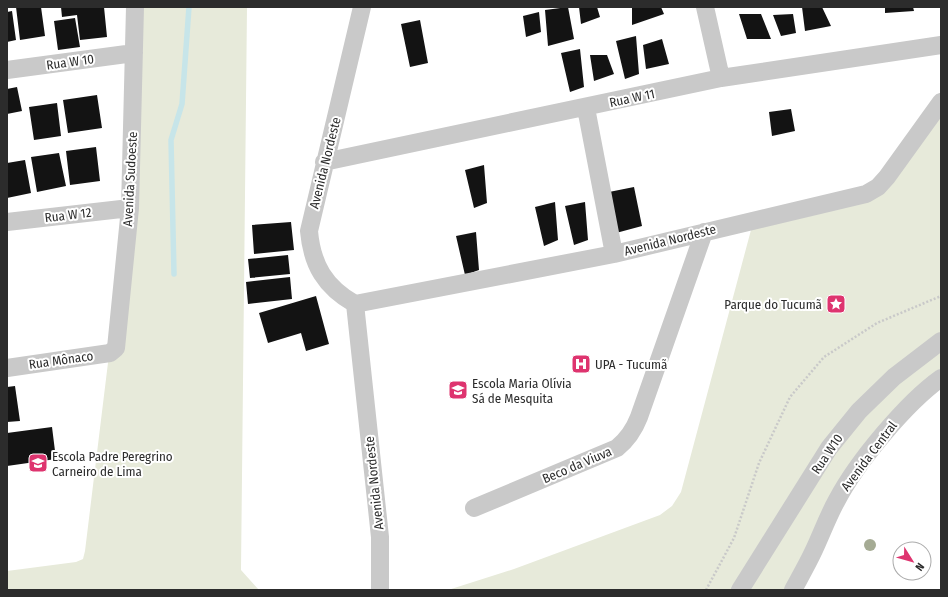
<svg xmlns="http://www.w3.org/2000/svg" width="948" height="597" viewBox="0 0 948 597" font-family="'Fira Sans Condensed',sans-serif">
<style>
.green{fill:#e7eada}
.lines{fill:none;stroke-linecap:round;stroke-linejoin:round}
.stream{stroke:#c7e5e9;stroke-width:5.5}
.building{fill:#131313}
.path{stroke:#c9c9c9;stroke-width:2.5;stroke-dasharray:2 2;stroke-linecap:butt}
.minor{stroke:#c9c9c9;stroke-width:18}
.tree{fill:#a5ab94}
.labels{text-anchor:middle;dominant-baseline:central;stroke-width:4;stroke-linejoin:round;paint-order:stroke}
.street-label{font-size:13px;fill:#2c2c2c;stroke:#fff}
.poi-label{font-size:13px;fill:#2c2c2c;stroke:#fff;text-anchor:start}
</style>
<rect width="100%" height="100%" fill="#fff"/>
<path class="green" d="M131,7H247L241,570L259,590H7V571L76,562L83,559L85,551L128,199Z
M941,102V379L836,503L802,590H448L514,569L660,515L672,506L681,492L751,230L863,195Z"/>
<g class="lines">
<path class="stream" d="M174,274L171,140L182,104L189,7"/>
</g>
<path class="building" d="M16,7H41L45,36L20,40Z
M61,7H104L107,37L80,40L77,15L62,17Z
M568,7L574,39L548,46L545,10Z
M579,7H597L600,17L581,24Z
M632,7H661L664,14L632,25Z
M802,7H822L831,26L805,31Z
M885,7H913L914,11L885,13Z
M12,11L16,40L7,42V12Z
M539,12L541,32L526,37L523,16Z
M739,14H761L771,39H747Z
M793,14L796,33L781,36L773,15Z
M75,18L80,47L58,50L54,21Z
M420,20L428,63L410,67L401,24Z
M636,36L639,74L625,79L616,41Z
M662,39L669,64L646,69L643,45Z
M580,49L584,87L570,92L561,53Z
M590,55H607L614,74L594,81Z
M17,87L22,111L7,114V89Z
M97,95L102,128L68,133L63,100Z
M57,103L61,136L34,140L29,107Z
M791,109L795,131L772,136L769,112Z
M96,147L100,181L70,185L66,151Z
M59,153L66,186L37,192L31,157Z
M25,160L31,193L7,198V163Z
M484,165L487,203L474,208L465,170Z
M634,187L642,226L616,233L609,192Z
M555,202L558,240L544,246L535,207Z
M585,202L588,240L574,245L565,206Z
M291,222L294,250L254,254L252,225Z
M476,232L479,270L465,275L456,236Z
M288,255L290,274L250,278L248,259Z
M290,277L292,299L248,304L246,282Z
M316,296L329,344L306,351L301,333L268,343L259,313Z
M15,386L20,421L7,422V387Z
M52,427L56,459L7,466V433Z"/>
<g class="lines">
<path class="path" d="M706,590L734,538L759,463L790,397L824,357L877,323L941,296"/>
<path class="minor" d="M362,7L309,231C312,265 325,287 355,304L614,254L866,194L878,187L887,177L941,102
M705,7L721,78
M7,70L134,53
M586,108L614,254
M324,162L721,78L941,45
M7,222L130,208
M355,304L380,537V590
M7,368L110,353L116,348L130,208L135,7
M474,508L617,448C628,439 634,430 639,417L704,232
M740,590L829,448L859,411L894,377L941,341
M793,590C800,577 808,563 814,550C822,533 828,516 837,500C857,462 906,403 941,378"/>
</g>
<circle class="tree" cx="870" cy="545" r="6"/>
<defs>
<g id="sight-square" transform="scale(1)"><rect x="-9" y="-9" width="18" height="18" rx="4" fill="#de346f" stroke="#fff"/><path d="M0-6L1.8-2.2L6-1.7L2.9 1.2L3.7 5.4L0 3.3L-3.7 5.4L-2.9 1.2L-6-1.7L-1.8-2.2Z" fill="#fff"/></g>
<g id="hospital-square" transform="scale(1)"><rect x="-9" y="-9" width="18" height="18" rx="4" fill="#de346f" stroke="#fff"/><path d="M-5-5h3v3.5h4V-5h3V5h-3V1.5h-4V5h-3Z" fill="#fff"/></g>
<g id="school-square" transform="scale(1)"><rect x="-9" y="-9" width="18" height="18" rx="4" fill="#de346f" stroke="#fff"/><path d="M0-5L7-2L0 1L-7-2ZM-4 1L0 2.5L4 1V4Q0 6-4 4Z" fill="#fff"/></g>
</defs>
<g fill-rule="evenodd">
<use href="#sight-square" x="836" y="304"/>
<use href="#hospital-square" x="581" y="364"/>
<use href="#school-square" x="458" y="390"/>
<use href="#school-square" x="38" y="463"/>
</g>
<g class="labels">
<g class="street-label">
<text transform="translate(70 62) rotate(-8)">Rua W 10</text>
<text transform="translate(632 98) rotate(-12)">Rua W 11</text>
<text transform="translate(325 163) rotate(-76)">Avenida Nordeste</text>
<text transform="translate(130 179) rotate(-87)">Avenida Sudoeste</text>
<text transform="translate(68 215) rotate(-7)">Rua W 12</text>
<text transform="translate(670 240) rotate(-14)">Avenida Nordeste</text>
<text transform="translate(61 360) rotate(-8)">Rua Mônaco</text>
<text transform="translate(827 454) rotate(-56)">Rua W10</text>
<text transform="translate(869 456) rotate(-53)">Avenida Central</text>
<text transform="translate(577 465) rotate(-23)">Beco da Viuva</text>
<text transform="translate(374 483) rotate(-96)">Avenida Nordeste</text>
</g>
<g class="poi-label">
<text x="822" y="304" text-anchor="end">Parque do Tucumã</text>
<text x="595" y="364">UPA - Tucumã</text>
<text x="472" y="383">Escola Maria Olívia<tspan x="472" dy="15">Sá de Mesquita</tspan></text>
<text x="52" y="456">Escola Padre Peregrino<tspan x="52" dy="15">Carneiro de Lima</tspan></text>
</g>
</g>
<rect width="948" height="597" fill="none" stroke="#2c2c2c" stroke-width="16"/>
<g transform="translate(912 561) rotate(127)"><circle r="19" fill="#ffffff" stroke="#ababab"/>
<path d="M0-3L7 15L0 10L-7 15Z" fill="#de346f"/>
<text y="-6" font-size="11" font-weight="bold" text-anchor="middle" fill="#2c2c2c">N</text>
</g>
</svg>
